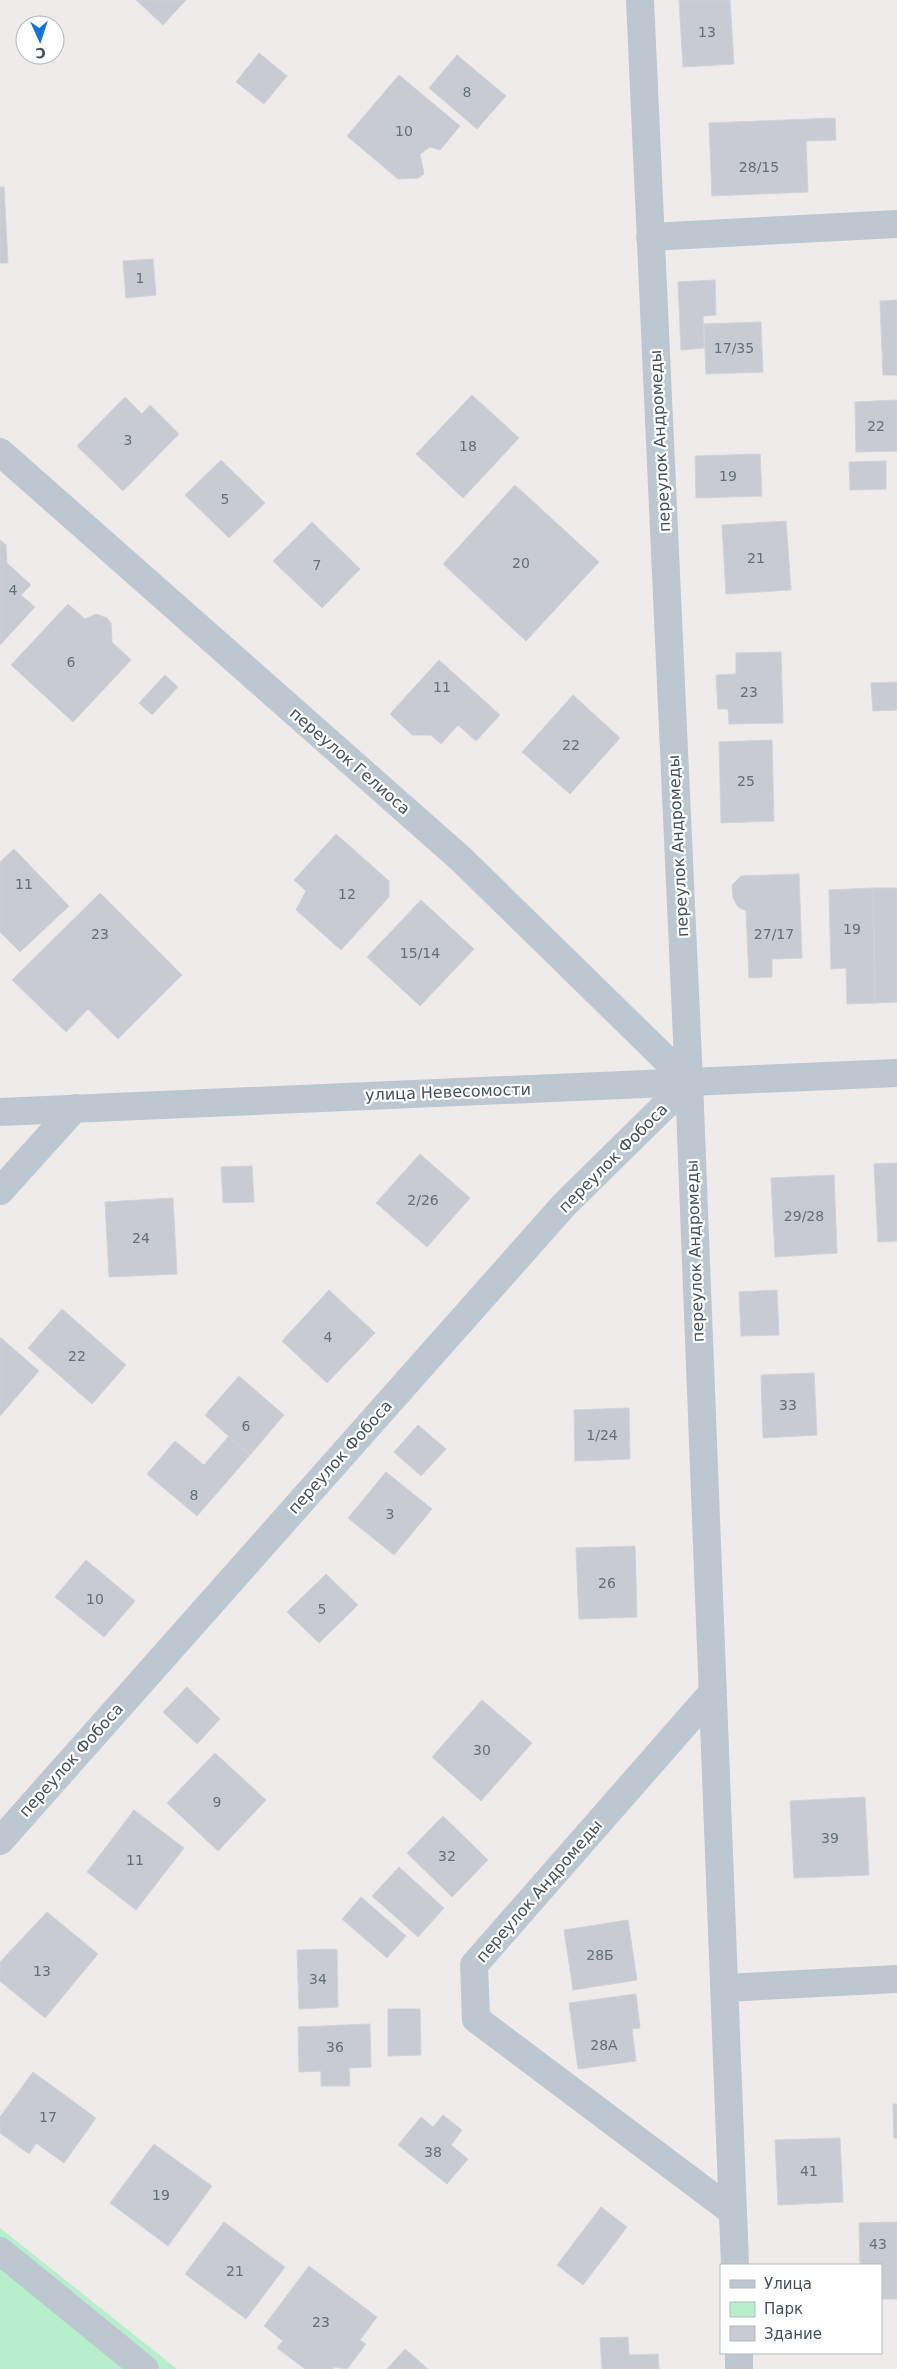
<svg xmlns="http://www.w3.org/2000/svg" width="897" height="2369" viewBox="0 0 897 2369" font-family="'DejaVu Sans',sans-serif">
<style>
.green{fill:#b7eecb}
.building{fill:#c8cbd1;stroke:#cfd2d8}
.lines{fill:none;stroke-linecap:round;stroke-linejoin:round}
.minor{stroke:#bcc7cf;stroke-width:28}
.labels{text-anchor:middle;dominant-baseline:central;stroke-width:4.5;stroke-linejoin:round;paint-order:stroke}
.number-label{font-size:14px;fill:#656f77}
.street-label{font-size:16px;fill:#445059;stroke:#fff}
</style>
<rect width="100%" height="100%" fill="#efebeb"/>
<path class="green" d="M0,2228L177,2369H0Z"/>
<path class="building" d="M136,0H186L163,25Z
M679,0H730L734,64L683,67Z
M259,53L287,76L264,104L236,82Z
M457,55L506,96L477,129L429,88Z
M399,75L460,126L440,150L430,147L420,154L424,174L418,178L398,179L347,136Z
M835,118L836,140L806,141L808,192L712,196L709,123Z
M0,187H4L8,263H0Z
M153,259L156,295L126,298L123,261Z
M715,280L716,315L703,316L704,348L681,350L678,282Z
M897,300V375H883L880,301Z
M761,322L763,372L706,374L704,324Z
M472,395L519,438L463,498L416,454Z
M125,397L142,414L150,405L179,434L123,491L77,446Z
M897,400V451L856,452L855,402Z
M760,454L762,496L696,498L695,456Z
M221,460L265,503L229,538L185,495Z
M886,461V489L850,490L849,462Z
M515,485L599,562L526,641L443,564Z
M786,521L791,590L726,594L722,525Z
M312,522L360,569L322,608L273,561Z
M0,540L6,545L7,563L31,585L21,595L35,607L0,645Z
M68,604L85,619L96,614L107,618L111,623L112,642L131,660L73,722L11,665Z
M781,652L783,723L729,724L728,709H718L716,675L736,674V653Z
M439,660L500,715L476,741L458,725L441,744L431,735H412L390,714Z
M165,675L178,687L152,715L139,703Z
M897,682V710L873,711L871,683Z
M573,695L620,738L570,794L522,752Z
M772,740L774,821L721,823L719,742Z
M336,834L389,881V897L341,950L296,910L306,891L294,880Z
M14,849L69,906L20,952L0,932V862Z
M799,874L802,958L772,959V977L749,978L746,911L738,907L733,898L732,885L741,876Z
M873,888L875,1003L847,1004L846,968L831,969L829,890Z
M873,888H897V1002L875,1003Z
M100,893L182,975L118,1039L88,1009L66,1032L12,980Z
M421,900L474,949L420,1006L367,957Z
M420,1154L470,1198L427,1247L376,1203Z
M897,1163V1241L878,1242L874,1164Z
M252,1166L254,1202L223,1203L221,1167Z
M834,1175L837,1253L775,1257L771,1178Z
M173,1198L177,1274L109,1277L105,1202Z
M329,1290L375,1333L327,1383L282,1341Z
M777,1290L779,1335L741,1336L739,1292Z
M62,1309L126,1365L92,1404L28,1348Z
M0,1337L39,1371L0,1416Z
M814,1373L817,1435L763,1438L761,1375Z
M239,1376L284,1415L250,1455L205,1415Z
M629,1408L630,1459L575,1461L574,1410Z
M418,1425L446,1449L421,1476L394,1452Z
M229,1436L250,1455L197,1516L147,1474L175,1441L204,1465Z
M386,1472L432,1509L394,1555L348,1518Z
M635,1546L637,1617L579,1619L576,1548Z
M86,1560L135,1601L104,1637L55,1597Z
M326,1574L358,1605L319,1643L287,1612Z
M187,1687L220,1719L197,1744L163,1712Z
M482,1700L532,1743L481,1801L432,1757Z
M215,1753L266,1800L218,1851L167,1803Z
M865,1797L869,1875L794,1878L790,1801Z
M134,1810L184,1848L136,1910L87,1872Z
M443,1816L488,1860L452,1897L407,1853Z
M399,1867L444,1908L418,1937L372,1896Z
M361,1897L406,1936L387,1958L342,1919Z
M47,1912L98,1954L45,2018L0,1981V1962Z
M628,1920L637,1980L573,1990L564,1930Z
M337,1949L338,2007L299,2009L297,1950Z
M636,1994L640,2028L632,2029L636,2061L578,2069L569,2003Z
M388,2009H420L421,2055L388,2056Z
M370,2024L371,2067L349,2068L350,2086H321V2071L299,2072L298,2027Z
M33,2072L96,2118L64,2163L36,2143L29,2154L0,2133V2117Z
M893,2104H897V2138H894Z
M443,2115L462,2130L451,2145L468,2159L447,2184L398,2145L421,2117L433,2127Z
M840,2138L843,2202L778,2205L775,2140Z
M154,2144L212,2186L168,2246L110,2203Z
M601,2207L627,2227L583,2285L557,2265Z
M224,2222L285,2267L246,2319L185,2274Z
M897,2222V2299H881V2265H860L859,2223Z
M309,2266L377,2317L360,2340L366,2344L347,2369L334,2367L333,2369H305L277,2348L283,2341L264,2326Z
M628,2337L629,2355L658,2354L659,2369H602L600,2338Z
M405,2349L428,2369H387Z"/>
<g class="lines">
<path class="minor" d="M640,0L689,1082L735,2265
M650,237L897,224
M0,452L461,859L689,1082L564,1205L0,1841
M0,1112L897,1073
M0,1191L75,1108
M713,1692L474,1965L476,2019L733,2212
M725,1988L897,1979
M0,2251L145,2369
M739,2353V2369"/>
</g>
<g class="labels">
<g class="number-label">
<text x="707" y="32">13</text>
<text x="467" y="92">8</text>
<text x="404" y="131">10</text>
<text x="759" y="167">28/15</text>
<text x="140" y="278">1</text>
<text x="734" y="348">17/35</text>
<text x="876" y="426">22</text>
<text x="128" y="440">3</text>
<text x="468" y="446">18</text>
<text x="728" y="476">19</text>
<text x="225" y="499">5</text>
<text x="756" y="558">21</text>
<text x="521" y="563">20</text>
<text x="317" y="565">7</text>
<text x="13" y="590">4</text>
<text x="71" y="662">6</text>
<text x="442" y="687">11</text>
<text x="749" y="692">23</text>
<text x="571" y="745">22</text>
<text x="746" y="781">25</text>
<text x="24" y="884">11</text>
<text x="347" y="894">12</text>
<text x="852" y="929">19</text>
<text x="100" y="934">23</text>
<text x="774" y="934">27/17</text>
<text x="420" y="953">15/14</text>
<text x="423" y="1200">2/26</text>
<text x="804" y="1216">29/28</text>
<text x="141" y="1238">24</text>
<text x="328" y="1337">4</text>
<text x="77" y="1356">22</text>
<text x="788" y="1405">33</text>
<text x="246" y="1426">6</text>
<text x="602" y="1435">1/24</text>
<text x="194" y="1495">8</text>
<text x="390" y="1514">3</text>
<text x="607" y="1583">26</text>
<text x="95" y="1599">10</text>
<text x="322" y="1609">5</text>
<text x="482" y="1750">30</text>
<text x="217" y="1802">9</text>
<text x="830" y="1838">39</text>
<text x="447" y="1856">32</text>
<text x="135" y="1860">11</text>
<text x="600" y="1955">28Б</text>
<text x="42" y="1971">13</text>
<text x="318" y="1979">34</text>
<text x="604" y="2045">28А</text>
<text x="335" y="2047">36</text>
<text x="48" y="2117">17</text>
<text x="433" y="2152">38</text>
<text x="809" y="2171">41</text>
<text x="161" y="2195">19</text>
<text x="878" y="2244">43</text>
<text x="235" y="2271">21</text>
<text x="321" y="2322">23</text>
</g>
<g class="street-label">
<text transform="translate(660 441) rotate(-93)">переулок Андромеды</text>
<text transform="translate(350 761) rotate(41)">переулок Гелиоса</text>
<text transform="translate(678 846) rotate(-93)">переулок Андромеды</text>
<text transform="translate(448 1092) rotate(-2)">улица Невесомости</text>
<text transform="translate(613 1158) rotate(-45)">переулок Фобоса</text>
<text transform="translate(695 1251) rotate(-92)">переулок Андромеды</text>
<text transform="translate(340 1457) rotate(-48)">переулок Фобоса</text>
<text transform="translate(71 1760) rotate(-48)">переулок Фобоса</text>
<text transform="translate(539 1891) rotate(-49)">переулок Андромеды</text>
</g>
</g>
<rect x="720" y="2264" width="162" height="90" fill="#ffffff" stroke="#b4b9bd"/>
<rect x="730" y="2280" width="25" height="8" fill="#bcc7cf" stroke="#b4b9bd"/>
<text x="764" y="2289" font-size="15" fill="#445059">Улица</text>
<rect x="730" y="2302" width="25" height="15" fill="#b7eecb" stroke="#b4b9bd"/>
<text x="764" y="2314" font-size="15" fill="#445059">Парк</text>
<rect x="730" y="2326" width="25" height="15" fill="#c8cbd1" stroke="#b4b9bd"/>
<text x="764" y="2339" font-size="15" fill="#445059">Здание</text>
<g transform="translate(40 40) rotate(177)"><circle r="24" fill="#ffffff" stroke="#b4b9bd"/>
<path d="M0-4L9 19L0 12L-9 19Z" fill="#1673de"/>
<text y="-8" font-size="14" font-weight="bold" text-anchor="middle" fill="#445059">С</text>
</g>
</svg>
